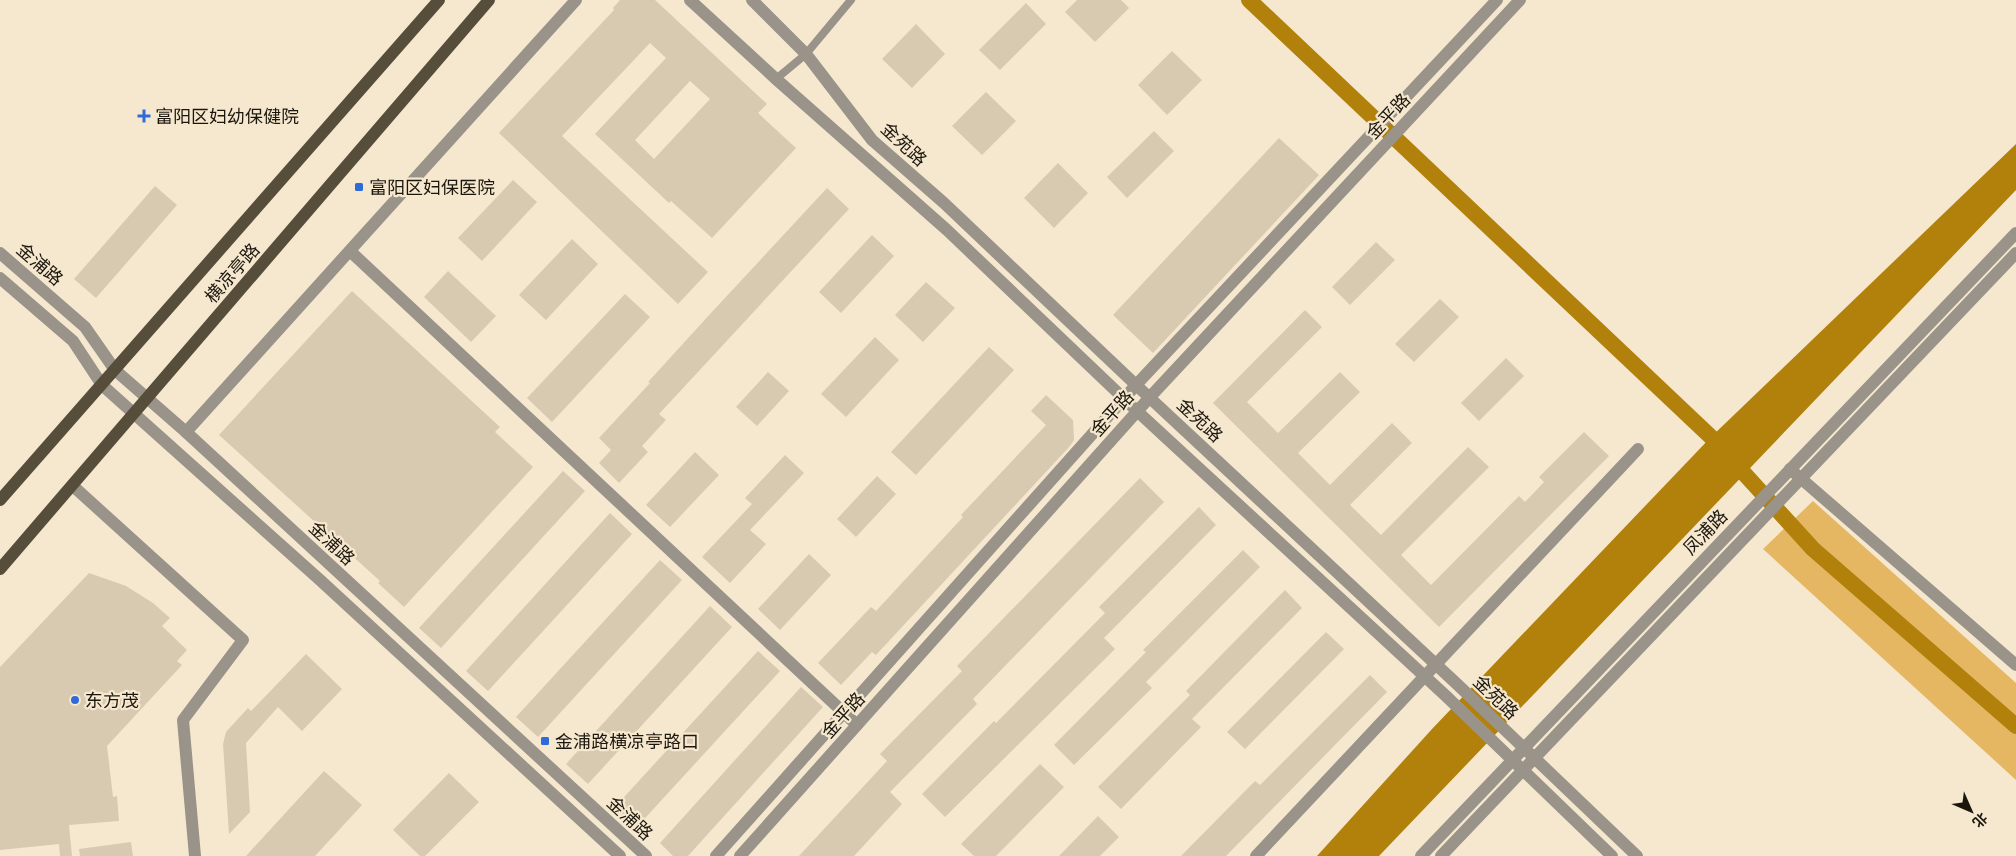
<svg xmlns="http://www.w3.org/2000/svg" width="2016" height="856" viewBox="0 0 2016 856" font-family="Quicksand,'Noto Sans SC',sans-serif">
<style>
.green{fill:#e5b763}
.water{fill:#b2810b}
.lines{fill:none;stroke-linecap:round;stroke-linejoin:round}
.canal{stroke:#b2810b;stroke-width:16}
.building{fill:#d8c9b1;fill-rule:evenodd}
.service{stroke:#999389;stroke-width:8}
.minor{stroke:#999389;stroke-width:12}
.tertiary{stroke:#999389;stroke-width:12}
.primary{stroke:#574d3b;stroke-width:12}
.poi-dot{fill:#2e6bd9;stroke:#f6e8cf;stroke-width:2}
.labels{text-anchor:middle;dominant-baseline:central;stroke-width:4.5;stroke-linejoin:round;paint-order:stroke}
.poi-label{font-size:18px;fill:#1c170e;stroke:#f6e8cf;text-anchor:start}
.street-label{font-size:18px;fill:#1c170e;stroke:#f6e8cf}
</style>
<rect width="100%" height="100%" fill="#f6e8cf"/>
<path class="green" d="M1813,501L2016,683V780L1763,549Z"/>
<path class="water" d="M2016,144V190L1379,856H1317L1432,729L1711,437Z"/>
<g class="lines">
<path class="canal" d="M1249,0L1711,437L1813,549L2016,726"/>
</g>
<path class="building" d="M620,0H655L767,104L758,113L796,148L712,238L671,201L669,203L595,134L666,58L650,43L562,136L708,272L678,304L499,133L614,10L613,8ZM690,81L710,99L654,159L635,140Z
M1077,0H1121L1129,8L1095,42L1065,12Z
M1026,3L1046,24L1000,70L979,50Z
M916,24L945,54L912,88L882,59Z
M1172,51L1202,80L1167,115L1138,85Z
M986,92L1016,121L982,155L952,126Z
M1154,131L1174,151L1127,198L1107,177Z
M1279,138L1319,175L1153,353L1113,315Z
M1058,163L1088,193L1054,228L1024,198Z
M513,180L537,202L482,261L458,238Z
M155,186L177,205L96,298L74,279Z
M827,188L849,209L659,414L666,420L642,446L648,452L619,483L599,463L611,450L599,438L650,383L648,382L711,313Z
M872,235L894,256L841,313L819,292Z
M572,239L598,264L546,320L519,295Z
M1376,242L1395,260L1350,305L1332,287Z
M448,271L496,316L471,342L424,297Z
M926,282L955,308L923,342L895,315Z
M352,291L500,427L495,432L533,467L404,607L378,583L380,581L219,435Z
M625,294L650,317L552,422L527,398Z
M1440,299L1459,317L1414,362L1395,344Z
M1305,310L1322,327L1247,402L1278,433L1340,372L1360,392L1298,453L1330,485L1392,423L1412,443L1350,505L1381,535L1468,447L1489,467L1401,555L1431,585L1519,496L1525,502L1544,482L1539,477L1584,432L1609,456L1439,627L1213,403Z
M875,337L899,360L846,417L821,394Z
M989,347L1014,370L916,475L891,452Z
M1506,358L1524,376L1479,421L1461,403Z
M768,372L789,391L757,426L736,407Z
M1046,395L1073,420L1074,440L1070,446L876,655L872,652L841,685L818,663L871,607L876,611L963,517L961,515L1046,425L1031,411Z
M695,452L719,475L670,527L646,505Z
M785,455L804,473L750,530L766,544L730,583L702,557L752,504L745,498Z
M563,471L585,491L441,648L419,628Z
M877,476L896,494L856,537L837,519Z
M1140,478L1164,502L973,699L977,704L890,792L902,804L854,856H799L887,761L880,754L962,671L957,666Z
M1199,507L1216,525L1104,638L1115,649L945,817L922,794L994,721L996,723L1105,613L1099,607Z
M610,513L632,534L488,691L466,671Z
M1243,550L1260,567L1146,682L1152,688L1074,765L1054,745L1146,652L1143,650Z
M809,554L831,575L780,630L758,609Z
M660,560L682,580L538,737L516,717Z
M89,573L126,586L153,603L170,618L162,626L187,650L177,661L182,665L107,746L113,797L117,796L119,821L69,825L72,856H60L59,844L0,850V667Z
M1285,590L1302,608L1192,719L1201,727L1121,809L1098,787L1190,695L1186,691Z
M710,606L732,627L588,784L566,764Z
M1326,632L1344,649L1245,749L1227,732Z
M758,651L780,671L636,828L614,808Z
M306,654L342,689L302,731L278,707L246,743L250,812L229,834L223,744L226,732L248,708L251,711Z
M1370,675L1387,692L1226,856H1181L1255,781L1260,785Z
M801,687L823,707L688,856H673L660,843Z
M1040,764L1064,787L996,856H974L961,844Z
M324,771L362,805L315,856H246Z
M449,773L479,802L425,856H420L393,830Z
M1098,816L1119,837L1100,856H1059Z
M131,842L133,856H80L79,849Z"/>
<g class="lines">
<path class="service" d="M776,79L806,54L851,0"/>
<path class="minor" d="M350,251L857,725
M186,432L576,0
M1790,469L2016,665
M73,486L243,640L183,720L195,856
M1256,856L1638,449"/>
<path class="tertiary" d="M690,0L776,79L947,230L1137,411L1446,696L1612,856
M752,0L806,54L872,140L944,203L1136,385L1458,685L1637,856
M0,253L85,327L115,370L186,432L646,856
M0,278L73,341L102,385L320,580L620,856
M716,856L1136,385L1497,0
M740,856L1150,397L1520,0
M1421,856L2016,233
M1441,856L2016,253"/>
<path class="primary" d="M0,500L439,0
M0,569L489,0"/>
</g>
<g class="poi-dot">
<path d="M141.5 108.5h5v5h5v5h-5v5h-5v-5h-5v-5h5z"/>
<rect x="354" y="182" width="10" height="10" rx="2.5"/>
<circle cx="75" cy="700" r="5"/>
<rect x="540" y="736" width="10" height="10" rx="2.5"/>
</g>
<g class="labels">
<g class="poi-label">
<text x="155" y="116">富阳区妇幼保健院</text>
<text x="369" y="187">富阳区妇保医院</text>
<text x="85" y="700">东方茂</text>
<text x="555" y="741">金浦路横凉亭路口</text>
</g>
<g class="street-label">
<text transform="translate(1388 116) rotate(-47)">金平路</text>
<text transform="translate(904 144) rotate(43)">金苑路</text>
<text transform="translate(40 264) rotate(41)">金浦路</text>
<text transform="translate(232 273) rotate(-49)">横凉亭路</text>
<text transform="translate(1112 413) rotate(-48)">金平路</text>
<text transform="translate(1200 420) rotate(43)">金苑路</text>
<text transform="translate(1705 532) rotate(-46)">凤浦路</text>
<text transform="translate(332 543) rotate(43)">金浦路</text>
<text transform="translate(1496 697) rotate(44)">金苑路</text>
<text transform="translate(843 715) rotate(-48)">金平路</text>
<text transform="translate(630 818) rotate(43)">金浦路</text>
</g>
</g>
<g transform="translate(1971 811) rotate(135)" stroke="#f6e8cf" stroke-width="4" paint-order="stroke">
<path d="M0-4L9 19L0 12L-9 19Z" fill="#1c170e"/>
<text y="-8" font-size="14" font-weight="bold" text-anchor="middle" fill="#1c170e">北</text>
</g>
</svg>
